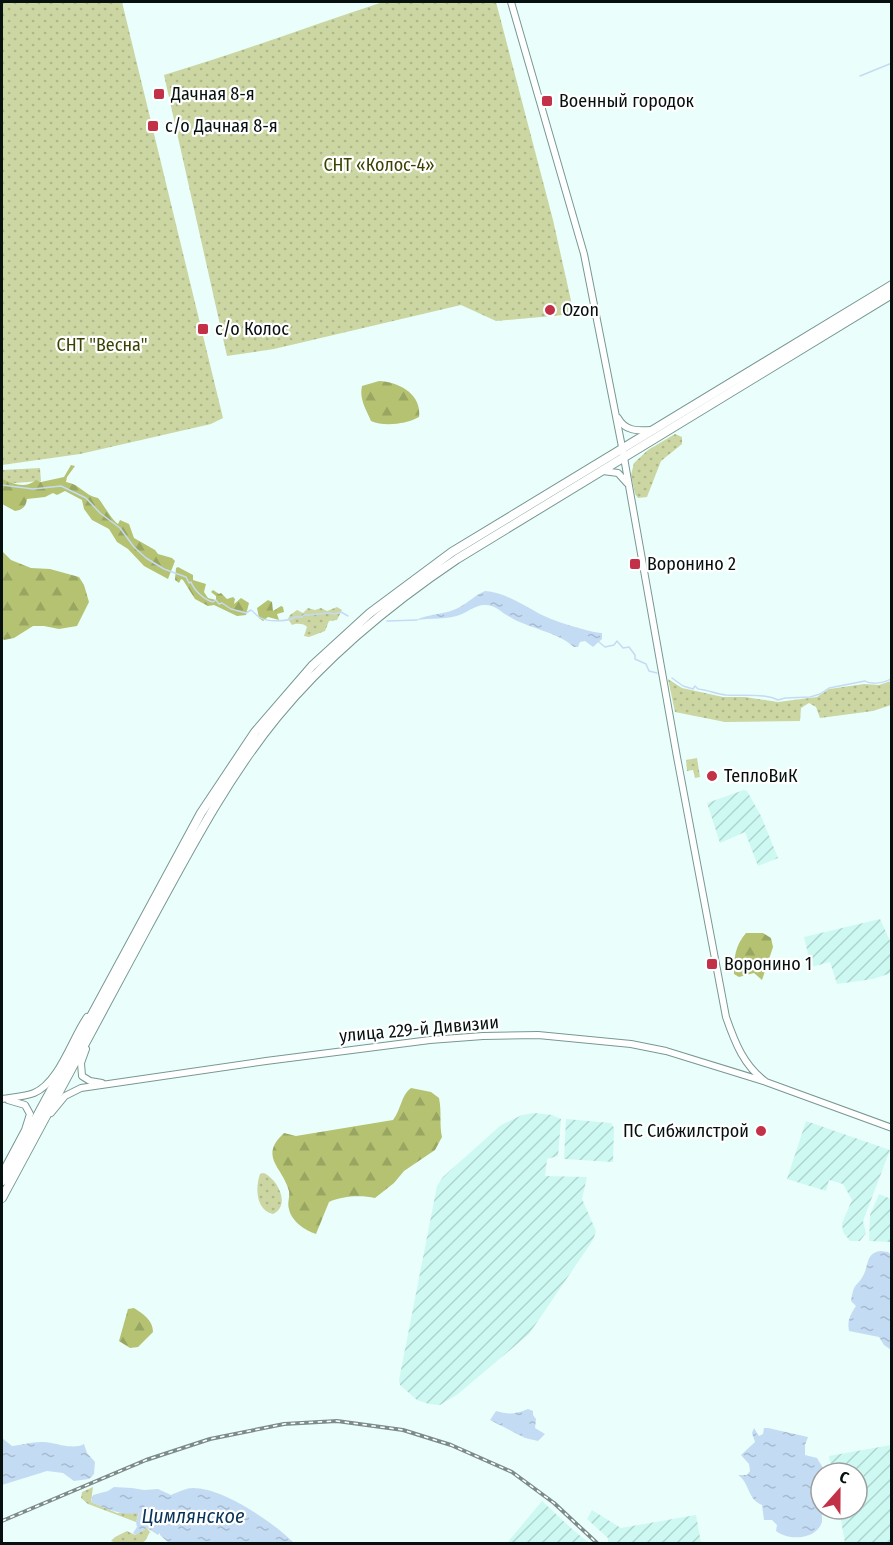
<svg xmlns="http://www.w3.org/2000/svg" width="893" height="1545" viewBox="0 0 893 1545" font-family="'Fira Sans Condensed',sans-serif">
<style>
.industrial{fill:url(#industrial-furrows)}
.grass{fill:url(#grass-dots)}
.forest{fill:url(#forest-firs)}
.water{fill:url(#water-ripples)}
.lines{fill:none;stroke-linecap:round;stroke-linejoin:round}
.stream{stroke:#c4dbf4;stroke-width:1.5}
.tertiary-casing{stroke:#789893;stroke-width:8}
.trunk-casing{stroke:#789893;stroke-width:10}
.tertiary{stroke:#fff;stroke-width:6}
.trunk{stroke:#fff;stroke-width:8}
.rail-casing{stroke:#7c8c8a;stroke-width:4}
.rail{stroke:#fff;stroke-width:1.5;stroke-dasharray:4.5;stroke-linecap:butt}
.poi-dot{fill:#c23147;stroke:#fff;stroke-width:2}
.labels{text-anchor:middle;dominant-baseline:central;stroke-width:4.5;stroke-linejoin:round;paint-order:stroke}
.poi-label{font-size:18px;fill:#05100f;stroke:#fff;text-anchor:start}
.park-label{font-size:18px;fill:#3a4203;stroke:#fff}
.street-label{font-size:18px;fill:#05100f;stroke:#fff}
.water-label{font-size:20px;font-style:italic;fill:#093359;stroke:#fff}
</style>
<defs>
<pattern id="industrial-furrows" width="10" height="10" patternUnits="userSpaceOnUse" patternTransform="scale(1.5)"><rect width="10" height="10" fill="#cdf9f2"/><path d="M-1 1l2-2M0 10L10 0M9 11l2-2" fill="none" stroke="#afd4ce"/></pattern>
<pattern id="grass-dots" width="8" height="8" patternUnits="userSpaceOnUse" patternTransform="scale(1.5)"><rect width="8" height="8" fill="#cbd6a2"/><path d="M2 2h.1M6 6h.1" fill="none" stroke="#adb78a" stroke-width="1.8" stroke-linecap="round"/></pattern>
<pattern id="forest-firs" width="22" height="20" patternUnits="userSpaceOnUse" patternTransform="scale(1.5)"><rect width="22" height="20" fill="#b4c272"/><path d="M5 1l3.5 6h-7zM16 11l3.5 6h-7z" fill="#99a662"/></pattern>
<pattern id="water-ripples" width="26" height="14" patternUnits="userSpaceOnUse" patternTransform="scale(1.5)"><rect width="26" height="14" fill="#c4dbf4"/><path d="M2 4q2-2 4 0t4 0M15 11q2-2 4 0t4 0" fill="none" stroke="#a7bbd0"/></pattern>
</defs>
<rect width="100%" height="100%" fill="#eafffb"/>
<path class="industrial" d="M744,790L747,791L761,816L778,858L758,866L745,832L720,843L707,803Z
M880,919L891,943V973L873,979L837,984L830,962L811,967L804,937Z
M534,1113L552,1115L561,1119L558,1156L547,1159L545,1176L587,1177L582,1199L596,1231L593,1240L529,1334L458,1394L440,1405L429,1404L417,1400L400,1385L399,1380L437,1186L443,1177L501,1125L522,1115Z
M566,1119L611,1123L614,1128L613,1162L564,1159Z
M806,1121L890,1150L863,1221L866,1233L860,1241H850L843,1232L842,1223L852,1200L843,1184L829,1180L826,1191L787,1179Z
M879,1194L891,1199V1242L869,1241L870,1215Z
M891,1445V1543H845L839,1509H857V1473H832L829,1456Z
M542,1501L572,1529L589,1543H507Z
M592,1510L621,1528L696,1515L701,1543H608V1538L587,1519Z"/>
<path class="grass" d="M2,2H122L223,418L211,424L80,454L2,465Z
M383,2H496L553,220L574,314L496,321L461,305L274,349L227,356L164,75C238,53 310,26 383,2Z
M675,434L682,437V444L661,461L647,497L638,498L635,494L631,475L634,463L648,450Z
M40,468L41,481L2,484V470Z
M337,607L342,610L337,620L329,621L325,631L309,637L304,636L307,627C304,623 296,623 292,625L288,619L290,615L297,610L303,613L308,608L315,610L321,608L327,611Z
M668,679L682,688L723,697H745L778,702L817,697L829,689L864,684L879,685L891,681V705L873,711L820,718L816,707L809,703L801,708L800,721L725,722L675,712Z
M697,758L700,777L695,778L693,770L687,771L686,760Z
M264,1173C278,1180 291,1205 273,1214C256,1210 255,1188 260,1174Z
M93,1487L91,1502L117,1513L139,1512L136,1522L88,1504L81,1498L82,1492Z
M147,1528L150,1532C148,1535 147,1538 145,1541C139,1545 116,1544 111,1541L115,1537L127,1531L135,1535Z"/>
<path class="forest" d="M379,381C399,382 422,394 419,417C407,424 384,427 371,421C366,409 359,399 362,386Z
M71,465L75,466L67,477L66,482C80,484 85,496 98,498C104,505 111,519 118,524L120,520L129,524L134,538L155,550L158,554L172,558L175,561L168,579L144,566L128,549L117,542L109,529L92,520L84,509L82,500L65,491L57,495L53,493L45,497L27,499C26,506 23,510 15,511L2,504V479C13,484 26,489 36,480L41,482L64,477Z
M2,551L11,560L31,568L50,569L79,577L84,585L89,602L77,626L59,629L44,626H33L14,638L4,640L2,638Z
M178,567L193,575V580L206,584L204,592L208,598L216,600V596L211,592L213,590L219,594L221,593L227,599L233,597L235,599L234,604L241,598L249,603L246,615L237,616L214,605L208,606L195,599L183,580L181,579L179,583L175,580L176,568Z
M268,600L272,602L273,611L281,606L283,607L284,612L277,614L279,620L268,617L263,621L259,618L257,608Z
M746,933H763L771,938L773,947L762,980L754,973L739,977L734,974C734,957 735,946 746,933Z
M411,1088L431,1092L439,1098C442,1112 439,1124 442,1137L435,1150L404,1171L394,1183L375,1198C361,1195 342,1196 329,1202L316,1234C306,1231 291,1221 289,1209C287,1204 290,1197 289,1191C283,1167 258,1157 284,1133L296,1136L393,1120C401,1110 401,1095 411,1088Z
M134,1308C143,1314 153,1320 153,1332L138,1347L130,1348L119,1341L128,1309Z"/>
<path class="water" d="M485,591C503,592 522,604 538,613C550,620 588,632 602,633V639L593,647L585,641L580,642L578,647H574C556,631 529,629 508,616C500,611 494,604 483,605C475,606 469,611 462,614C448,620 431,618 416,620C430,613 446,615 460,607C469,602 475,595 485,591Z
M880,1251L888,1252L891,1255V1350L884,1345L879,1337L849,1331C847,1321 850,1315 856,1306L851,1301C854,1281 857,1288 864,1274C869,1263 866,1254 880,1251Z
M528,1409L533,1411V1415L536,1419L535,1428L545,1434L538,1441L525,1438L490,1420L496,1411C509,1415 515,1414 528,1409Z
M754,1428L759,1436L763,1434L764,1428H768L808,1437L805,1445V1455L817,1458L826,1473H821L822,1522C816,1540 789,1541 776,1531L777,1525L772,1520H764L762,1505C747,1499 750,1483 738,1475H747L750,1471L749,1464L741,1455L755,1442L752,1433Z
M2,1438L12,1446C22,1445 31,1442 41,1442C54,1441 71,1451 84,1444L87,1453L95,1462L94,1474L89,1479L74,1481L63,1473L47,1471L2,1485Z
M114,1487L132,1488L144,1490L158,1489L171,1495C178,1492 186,1488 193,1488C224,1488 274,1523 294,1543H169L160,1535V1533L158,1535L147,1528L135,1535L133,1533L137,1527L136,1522L139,1513C121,1516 107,1509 91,1502L93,1495L108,1491Z"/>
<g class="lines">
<path class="stream" d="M860,76L892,63
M2,485L33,489L61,486L86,498L100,513L120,528L134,547L146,558L164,569L186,577L189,583L191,582C194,590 204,600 213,602L216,600L219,604L222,603L231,609L246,613L251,610C254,612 256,615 259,617C266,622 287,622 295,617H302L304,615C314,616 326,611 335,614L341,612L348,616
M387,621L417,620
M599,642L605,647L614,645L617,641L623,648L629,647L635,655V659L646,664L649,671L657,673
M672,678L683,686L693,689L695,686L698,689C708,690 716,694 726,695C743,696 763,693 778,700L785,698L810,697L820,694L829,688L865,681C871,685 886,683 892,678"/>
<g class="tertiary-casing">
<path id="tertiary" d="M511,2L584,254L623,452L677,757L726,1017C735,1043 744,1066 766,1082L892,1128
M618,418C625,431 637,431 651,430
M603,471L618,473L627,483
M86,1049L81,1063L82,1076L90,1081L102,1083
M2,1099C12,1097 24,1097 34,1093C59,1083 72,1038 87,1017
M51,1113L65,1096L81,1088L266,1061L430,1040L483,1036L538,1035L631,1044L666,1051L763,1081
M2,1173L25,1130L30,1114L25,1105L8,1100"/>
</g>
<g class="trunk-casing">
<path id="trunk" d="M2,1181L201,813L255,732L312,666L370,613L452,552L892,285
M2,1198C50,1109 98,1019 146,930C186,857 224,782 277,717C328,655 390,604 457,559L892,294"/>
</g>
<use href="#tertiary" class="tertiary"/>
<use href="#trunk" class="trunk"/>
<g class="rail-casing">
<path id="rail" d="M2,1521L146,1460L210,1439L284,1424L337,1421L403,1430L451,1445L512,1472L554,1503L598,1544"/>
</g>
<use href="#rail" class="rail"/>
</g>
<g class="poi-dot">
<rect x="153" y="88" width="12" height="12" rx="3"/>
<rect x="541" y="95" width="12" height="12" rx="3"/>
<rect x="147" y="120" width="12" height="12" rx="3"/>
<circle cx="550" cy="310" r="6"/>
<rect x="197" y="323" width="12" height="12" rx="3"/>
<rect x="629" y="558" width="12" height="12" rx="3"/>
<circle cx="712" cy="776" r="6"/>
<rect x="706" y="958" width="12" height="12" rx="3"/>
<circle cx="761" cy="1131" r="6"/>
</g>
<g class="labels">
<g class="poi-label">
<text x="171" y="94">Дачная 8-я</text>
<text x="559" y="101">Военный городок</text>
<text x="165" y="126">с/о Дачная 8-я</text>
<text x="562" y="310">Ozon</text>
<text x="215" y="329">с/о Колос</text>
<text x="647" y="564">Воронино 2</text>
<text x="724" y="776">ТеплоВиК</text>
<text x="724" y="964">Воронино 1</text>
<text x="749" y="1131" text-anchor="end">ПС Сибжилстрой</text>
</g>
<g class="park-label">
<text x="379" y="165">СНТ «Колос-4»</text>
<text x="102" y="345">СНТ "Весна"</text>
</g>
<g class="street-label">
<text transform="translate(419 1029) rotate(-5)">улица 229-й Дивизии</text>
</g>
<g class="water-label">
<text x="193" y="1516">Цимлянское</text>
</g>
</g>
<rect width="893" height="1545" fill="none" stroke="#05100f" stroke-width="6"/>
<g transform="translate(839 1491) rotate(21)"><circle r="28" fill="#ffffff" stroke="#9b9f9f" stroke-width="1.5"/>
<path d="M0-4.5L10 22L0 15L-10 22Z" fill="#c23147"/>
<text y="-9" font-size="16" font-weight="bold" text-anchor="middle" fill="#05100f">С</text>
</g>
</svg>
